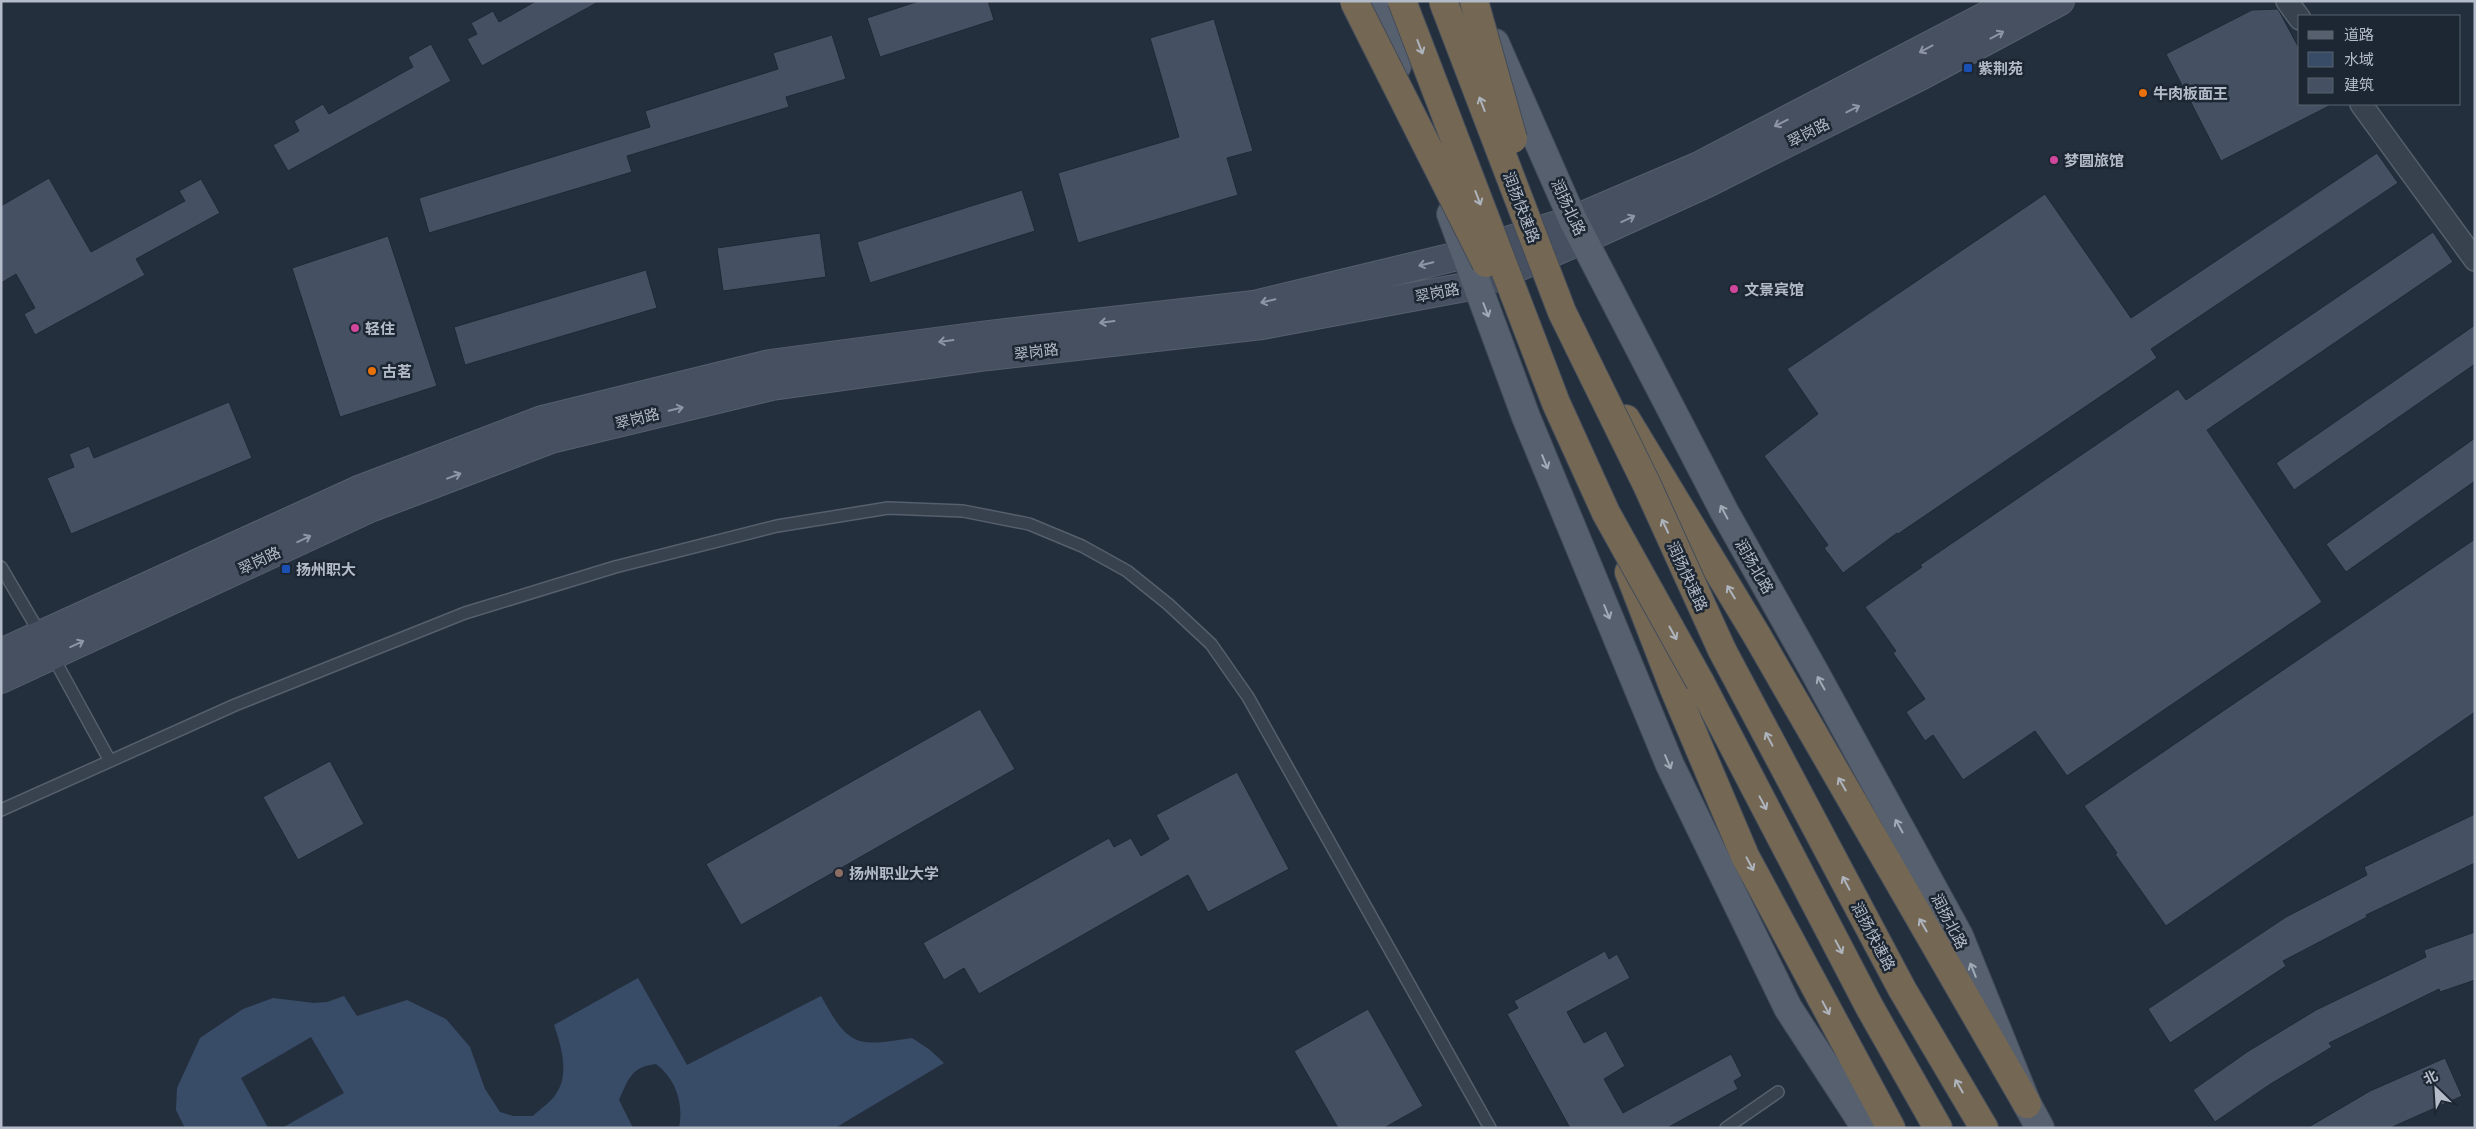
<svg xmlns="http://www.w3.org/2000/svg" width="2476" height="1129" viewBox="0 0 2476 1129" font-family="Barlow,'Noto Sans SC',sans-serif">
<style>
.water{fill:#394c67}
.building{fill:#455162;stroke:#1f2835}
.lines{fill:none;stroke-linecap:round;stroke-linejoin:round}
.lane-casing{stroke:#565f6c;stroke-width:14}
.street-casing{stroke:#565f6c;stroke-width:24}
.secondary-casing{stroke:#565f6c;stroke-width:30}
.primary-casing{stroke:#414a57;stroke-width:30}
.highway-casing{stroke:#434c59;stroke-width:30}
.lane{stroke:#38414e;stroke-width:11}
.street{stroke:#38414e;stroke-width:21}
.secondary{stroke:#465061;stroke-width:28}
.primary{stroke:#56606e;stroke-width:28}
.highway{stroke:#746855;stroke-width:28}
.highway-bridge-casing{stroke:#434c59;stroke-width:30;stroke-linecap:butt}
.highway-bridge{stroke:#746855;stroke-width:28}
.oneway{stroke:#8e96a5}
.oneway2{stroke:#aeb4bd}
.oneway3{stroke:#a1aab7}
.transit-dot{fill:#1a4fb4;stroke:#1d2633;stroke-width:2}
.food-dot{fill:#e8710a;stroke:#1d2633;stroke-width:2}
.hotel-dot{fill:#d1479c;stroke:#1d2633;stroke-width:2}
.education-dot{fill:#8d6e63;stroke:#1d2633;stroke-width:2}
.labels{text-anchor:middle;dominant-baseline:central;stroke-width:5;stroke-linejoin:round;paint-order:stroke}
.poi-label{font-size:15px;font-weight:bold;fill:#b4bcc9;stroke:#1d2633;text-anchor:start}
.street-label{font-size:15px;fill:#b4bcc9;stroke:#1d2633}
</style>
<rect width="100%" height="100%" fill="#242f3e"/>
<path class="water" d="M638,978L687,1065L821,996C849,1047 856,1047 912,1038L930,1050L944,1063L835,1128H679C684,1104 676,1079 656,1064C631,1067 629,1078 619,1100L633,1128H282L344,1093L311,1037L241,1078L268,1128H185L176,1110L177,1088L200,1038L243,1009L273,998L314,1003L327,1002L344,996L357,1016L407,1000L446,1019L470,1047L485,1089L500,1112L513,1116H533C540,1109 551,1102 556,1094C570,1074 561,1045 554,1025Z"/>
<path class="building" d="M536,1H600L482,66L467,39L477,34L471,23L493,11L499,22Z
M919,1H988L994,20L880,57L867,18Z
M2278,9L2300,50V104H2333L2221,161L2166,54L2252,10Z
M1214,19L1253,151L1227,158L1238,195L1078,243L1058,173L1179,137L1150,38Z
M832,35L846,79L786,97L789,107L627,156L632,172L429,233L419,198L650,127L645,111L778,69L773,53Z
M431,44L451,81L288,171L273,145L299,131L294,121L323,104L329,114L413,67L408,57Z
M2377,153L2398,183L2151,349L2157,358L1898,534L1897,533L1843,573L1824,548L1828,545L1764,456L1818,414L1787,369L2045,194L2131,318Z
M49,178L91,252L185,201L179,191L201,179L220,213L136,259L145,275L35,335L24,314L35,308L16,274L1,283V206Z
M1022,190L1035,231L870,283L857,242Z
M2433,232L2453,262L2207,430L2322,602L2067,776L2035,731L1963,780L1933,735L1925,741L1906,712L1925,699L1893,653L1896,651L1865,607L1922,567L1920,565L2178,389L2186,400Z
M820,233L826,277L723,291L717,248Z
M388,236L437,386L340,417L292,268Z
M646,270L657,308L465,365L454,327Z
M2475,325V364L2294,490L2276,463Z
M229,402L252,458L71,534L47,478L74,467L69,454L89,446L94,458Z
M2475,438V481L2346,572L2326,544Z
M2475,539V712L2166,926L2115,854L2117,853L2084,806Z
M980,709L1015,769L741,925L706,864Z
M330,761L364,824L298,860L263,797Z
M1237,772L1289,869L1208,912L1188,875L979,994L964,968L944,980L923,943L1109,838L1114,847L1131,838L1141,856L1169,839L1156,815Z
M2475,814V863L2366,915L2367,917L2283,961L2286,966L2170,1043L2148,1009L2286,917L2367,875L2364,867Z
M2475,932V980L2440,992L2439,989L2329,1043L2332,1047L2269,1085L2215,1122L2193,1090L2247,1052L2316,1010L2426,957L2424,950Z
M1605,951L1609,959L1617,954L1630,978L1567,1012L1584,1043L1606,1031L1625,1066L1604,1079L1623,1113L1731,1054L1742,1076L1734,1081L1738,1089L1667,1128H1570L1507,1014L1518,1008L1514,1001Z
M1368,1009L1423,1106L1384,1128H1338L1294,1051Z
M2445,1058L2462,1096L2390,1128H2307L2370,1091Z"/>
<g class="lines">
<g class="lane-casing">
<path id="lane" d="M1,567L41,635
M52,655L110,761
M1,810L235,705L465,613L615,567L777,526L888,508L963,511L1029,524L1082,546L1127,571L1168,604L1211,644L1248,697L1490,1128
M1726,1128L1778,1092"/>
</g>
<g class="street-casing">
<path id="street" d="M2287,1L2300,19
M2361,104L2475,260"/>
</g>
<g class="secondary-casing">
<path id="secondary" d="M1,653L361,489L542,420L770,364L988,335L1254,305L1466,254L1573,220L1699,166L2015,1
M1,679L370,508L551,439L772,386L988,356L1262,325L1476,285L1584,239L1707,183L1922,75L2060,1"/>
</g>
<g class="primary-casing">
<path id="primary" d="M1374,1L1397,66
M1495,43L1573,220L1724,511L1814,671L1959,936L2027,1104L2040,1128
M1451,214L1526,417L1670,765L1788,1008L1866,1128"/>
</g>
<g class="highway-casing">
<path id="highway" d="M1626,419L1756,634L2027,1104
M1629,572L1675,691L1745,856L1891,1128
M1722,650L1902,989L1984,1128
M1700,682L1870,1008L1938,1128"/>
</g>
<use href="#lane" class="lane"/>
<use href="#street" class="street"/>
<use href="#secondary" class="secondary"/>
<use href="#primary" class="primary"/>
<use href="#highway" class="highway"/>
<g class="highway-bridge-casing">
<path id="highway-bridge" d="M1354,1L1486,263
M1402,1L1556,403L1606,513L1700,682
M1443,1L1562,312L1647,485L1722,650
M1474,1L1513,139"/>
</g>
<use href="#highway-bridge" class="highway-bridge"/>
</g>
<defs><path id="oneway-shaft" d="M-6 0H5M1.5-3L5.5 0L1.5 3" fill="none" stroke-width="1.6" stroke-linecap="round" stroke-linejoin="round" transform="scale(1.25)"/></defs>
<g class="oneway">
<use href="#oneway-shaft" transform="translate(1997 35) rotate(-28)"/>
<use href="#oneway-shaft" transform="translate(1926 49) rotate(152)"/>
<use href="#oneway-shaft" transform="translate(1853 109) rotate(-27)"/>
<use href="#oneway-shaft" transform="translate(1781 123) rotate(153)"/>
<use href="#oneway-shaft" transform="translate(1628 219) rotate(-25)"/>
<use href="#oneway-shaft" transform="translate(1426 264) rotate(167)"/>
<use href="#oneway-shaft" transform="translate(1268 301) rotate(167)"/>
<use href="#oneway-shaft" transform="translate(1107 322) rotate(173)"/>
<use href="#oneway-shaft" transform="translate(946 341) rotate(172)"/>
<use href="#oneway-shaft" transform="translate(676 409) rotate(-14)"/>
<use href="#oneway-shaft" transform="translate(454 476) rotate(-21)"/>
<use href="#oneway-shaft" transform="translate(304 539) rotate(-25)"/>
<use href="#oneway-shaft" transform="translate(77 644) rotate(-25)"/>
</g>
<g class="oneway2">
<use href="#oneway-shaft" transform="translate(1420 47) rotate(69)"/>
<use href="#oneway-shaft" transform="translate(1482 104) rotate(-111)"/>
<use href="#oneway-shaft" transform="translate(1478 198) rotate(69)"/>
<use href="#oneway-shaft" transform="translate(1665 526) rotate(-115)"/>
<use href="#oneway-shaft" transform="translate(1731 592) rotate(-121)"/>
<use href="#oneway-shaft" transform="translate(1673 633) rotate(61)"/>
<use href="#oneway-shaft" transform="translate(1769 739) rotate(-118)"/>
<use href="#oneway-shaft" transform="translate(1842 784) rotate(-120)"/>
<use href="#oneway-shaft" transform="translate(1763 803) rotate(62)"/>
<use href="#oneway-shaft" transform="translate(1750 864) rotate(62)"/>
<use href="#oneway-shaft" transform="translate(1846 883) rotate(-118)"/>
<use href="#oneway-shaft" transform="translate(1923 925) rotate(-120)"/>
<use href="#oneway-shaft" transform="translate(1839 947) rotate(62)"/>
<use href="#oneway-shaft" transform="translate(1826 1008) rotate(62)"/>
<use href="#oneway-shaft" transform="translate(1959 1086) rotate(-120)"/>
</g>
<g class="oneway3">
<use href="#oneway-shaft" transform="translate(1486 310) rotate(69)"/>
<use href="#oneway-shaft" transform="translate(1545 462) rotate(68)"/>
<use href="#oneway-shaft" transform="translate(1724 512) rotate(-118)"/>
<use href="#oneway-shaft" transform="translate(1607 612) rotate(68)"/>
<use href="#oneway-shaft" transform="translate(1821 683) rotate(-119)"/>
<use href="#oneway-shaft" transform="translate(1668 762) rotate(67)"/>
<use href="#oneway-shaft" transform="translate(1899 826) rotate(-119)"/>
<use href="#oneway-shaft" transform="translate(1973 970) rotate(-112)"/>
</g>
<g class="transit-dot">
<rect x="1963" y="63" width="10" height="10" rx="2.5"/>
<rect x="281" y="564" width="10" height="10" rx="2.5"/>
</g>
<g class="food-dot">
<circle cx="2143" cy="93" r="5"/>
<circle cx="372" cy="371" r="5"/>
</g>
<g class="hotel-dot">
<circle cx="2054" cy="160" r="5"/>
<circle cx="1734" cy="289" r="5"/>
<circle cx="355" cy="328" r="5"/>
</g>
<circle class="education-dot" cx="839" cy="873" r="5"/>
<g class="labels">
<g class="poi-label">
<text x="1978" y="68">紫荆苑</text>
<text x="2153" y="93">牛肉板面王</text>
<text x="2064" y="160">梦圆旅馆</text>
<text x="1744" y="289">文景宾馆</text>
<text x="365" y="328">轻住</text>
<text x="382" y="371">古茗</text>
<text x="296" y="569">扬州职大</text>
<text x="849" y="873">扬州职业大学</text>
</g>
<g class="street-label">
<text transform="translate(1808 132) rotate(-27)">翠岗路</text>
<text transform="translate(1522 207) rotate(69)">润扬快速路</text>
<text transform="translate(1569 207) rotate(65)">润扬北路</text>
<text transform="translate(1437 292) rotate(-11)">翠岗路</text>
<text transform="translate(1036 351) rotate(-7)">翠岗路</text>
<text transform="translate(637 418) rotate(-14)">翠岗路</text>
<text transform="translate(259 560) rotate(-25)">翠岗路</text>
<text transform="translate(1755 566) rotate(60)">润扬北路</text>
<text transform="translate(1688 576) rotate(65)">润扬快速路</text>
<text transform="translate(1950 921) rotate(63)">润扬北路</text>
<text transform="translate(1874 936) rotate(62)">润扬快速路</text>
</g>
</g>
<rect width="2476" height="1129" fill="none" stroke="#b4bcc9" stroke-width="5"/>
<rect x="2298" y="15" width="162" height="90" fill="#1d2633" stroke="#59626f"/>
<rect x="2308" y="31" width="25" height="8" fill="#56606e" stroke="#59626f"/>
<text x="2344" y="40" font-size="15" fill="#b4bcc9">道路</text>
<rect x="2308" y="52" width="25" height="15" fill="#394c67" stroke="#59626f"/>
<text x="2344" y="65" font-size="15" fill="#b4bcc9">水域</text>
<rect x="2308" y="78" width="25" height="15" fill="#455162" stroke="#59626f"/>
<text x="2344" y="90" font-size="15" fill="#b4bcc9">建筑</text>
<g transform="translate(2436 1089) rotate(335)" stroke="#1d2633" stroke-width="4" paint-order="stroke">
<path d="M0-4L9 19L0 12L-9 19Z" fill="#b4bcc9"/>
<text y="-8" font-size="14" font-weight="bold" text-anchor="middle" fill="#b4bcc9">北</text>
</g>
</svg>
